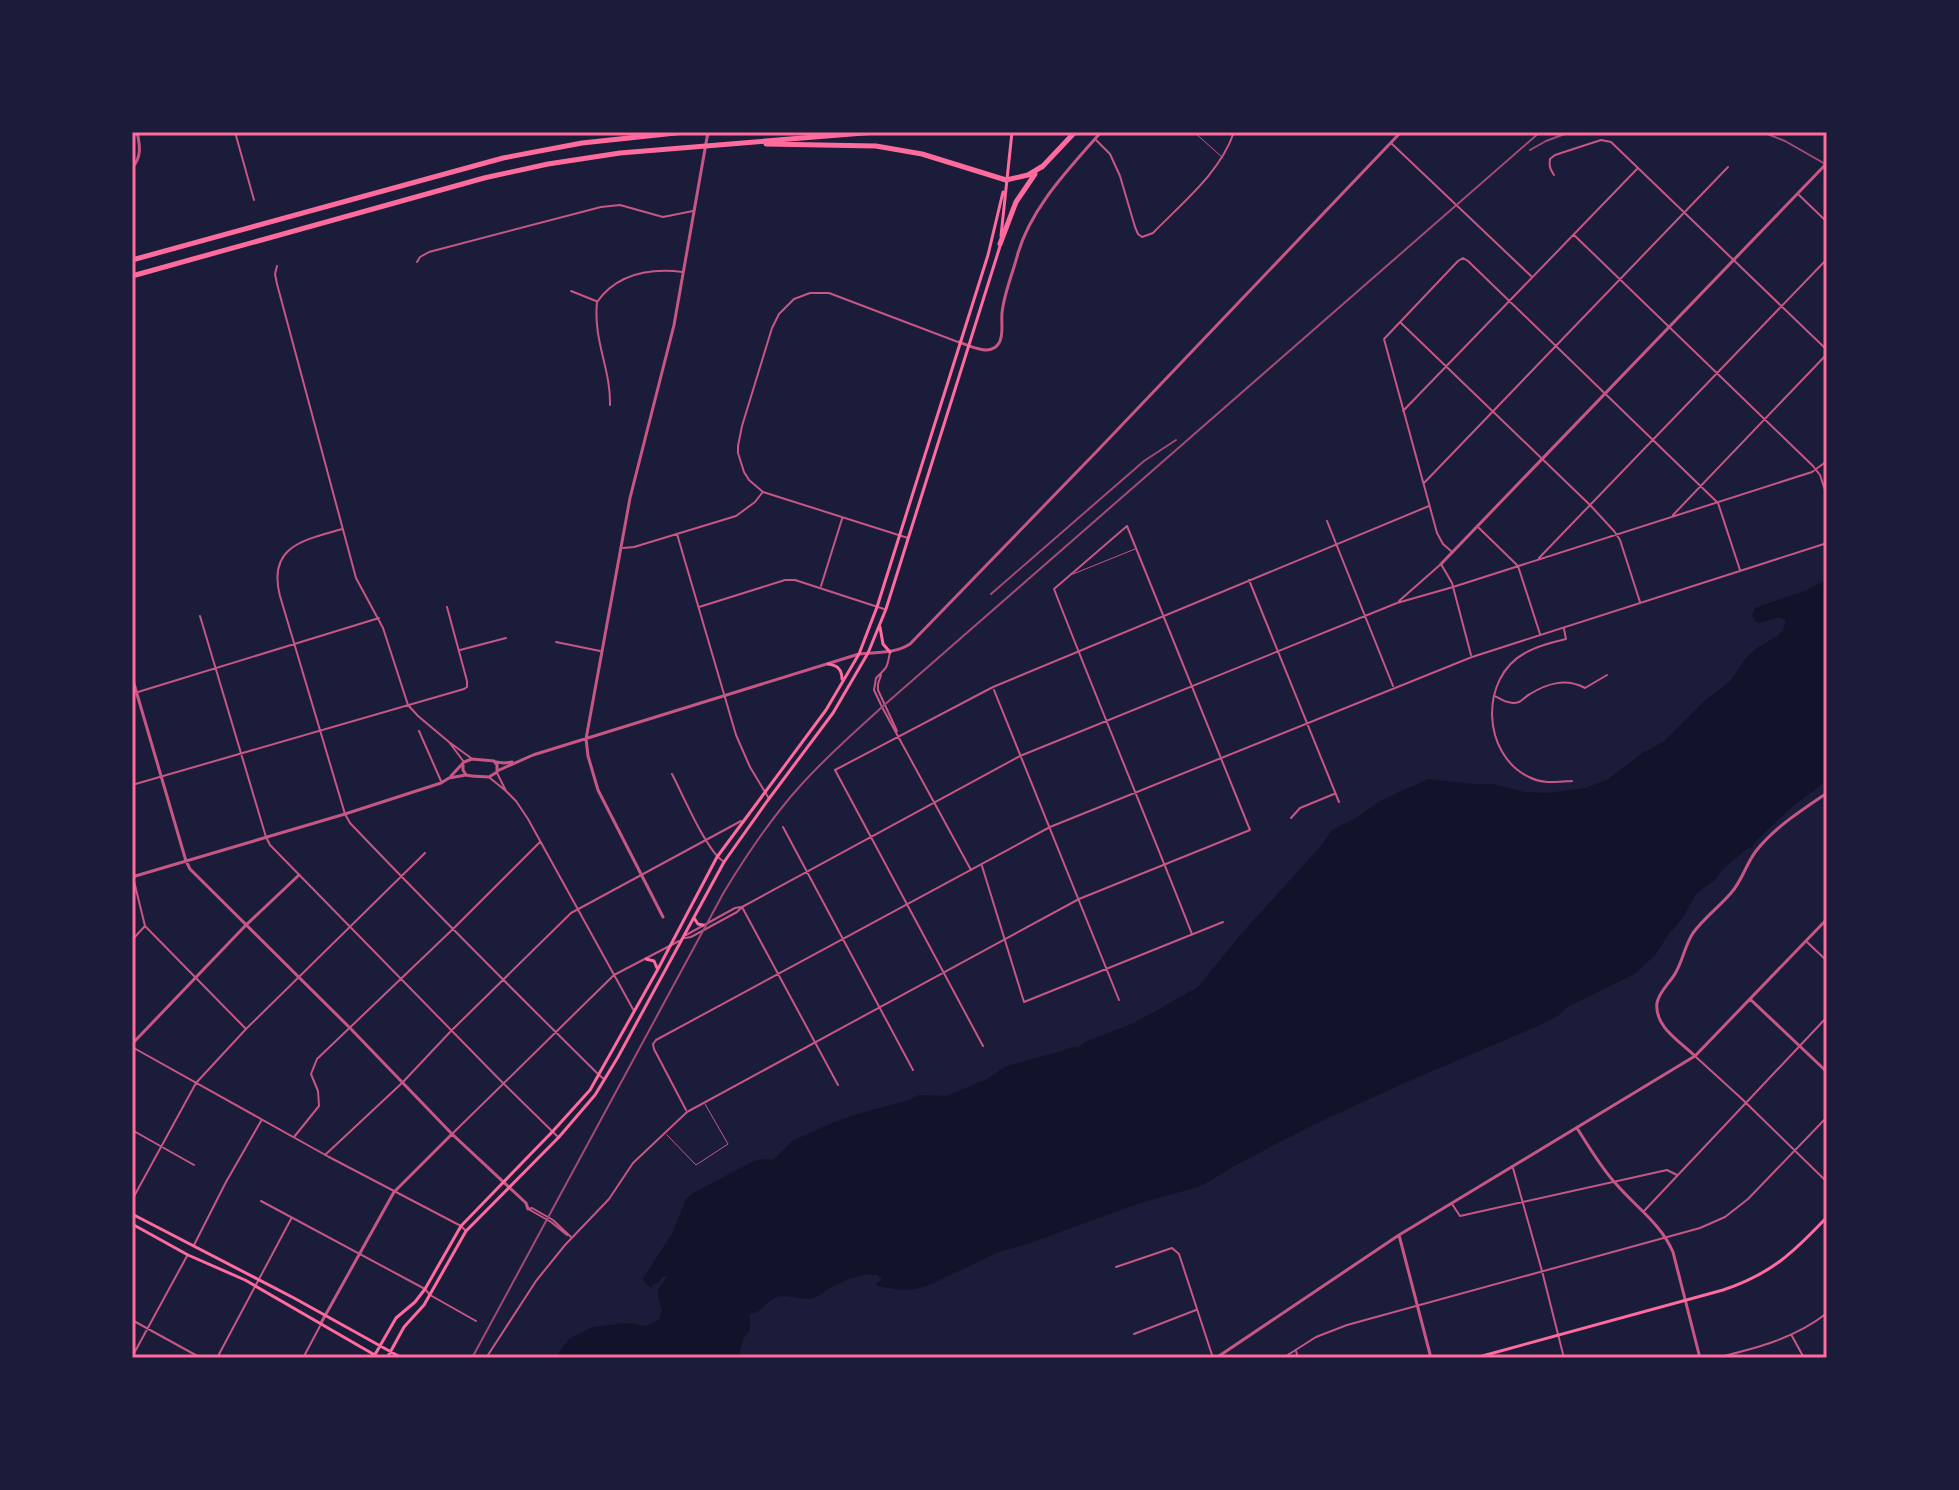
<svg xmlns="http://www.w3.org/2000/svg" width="1959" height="1490" viewBox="0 0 1959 1490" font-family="'Work Sans',sans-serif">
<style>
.water{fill:#12122b}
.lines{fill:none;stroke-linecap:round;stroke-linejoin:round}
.service{stroke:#c65784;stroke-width:1}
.minor{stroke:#c65784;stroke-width:2}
.tertiary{stroke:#c65784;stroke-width:3}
.secondary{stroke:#ff6b9d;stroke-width:3}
.motorway{stroke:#ff6b9d;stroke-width:5}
.rail{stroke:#a44b75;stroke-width:2}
.neatline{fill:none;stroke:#ff6b9d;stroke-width:3}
</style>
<rect width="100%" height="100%" fill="#1b1b3a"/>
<path class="water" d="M1827,579V781L1795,804L1756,841L1752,848L1749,847L1722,870L1715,880L1696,894L1682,919L1668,935L1656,954L1635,974L1569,1006L1559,1015L1540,1025L1402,1084L1313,1125L1238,1164L1201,1186L1137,1204L1030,1243L999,1252L927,1286L915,1289L900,1290L877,1286L876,1283L882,1280L878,1275C861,1272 844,1281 830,1288C824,1291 820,1296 813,1298C801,1302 788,1293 776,1297C765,1302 763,1312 750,1314V1330L743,1339L738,1358H555L569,1339L593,1327L626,1323L647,1326L656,1321L659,1319L662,1311L658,1296V1289L667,1277L666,1276L662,1277L659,1282L654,1284L651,1288L645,1283L643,1278L672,1234L686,1199L695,1192L754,1161L763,1159L773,1160L792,1141L832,1123L857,1114L907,1101L919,1095L947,1096L989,1078L1006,1066L1059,1052L1072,1047H1079L1085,1042L1134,1023L1198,987L1242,933L1321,846L1332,830L1358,817L1380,801L1428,779L1473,784H1494L1524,792L1548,793L1585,788L1607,780L1642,753L1663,742L1702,703L1731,680L1746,658L1757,648L1777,636L1783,630L1786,621L1779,617L1759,623L1755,621L1752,615L1755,608L1807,590Z"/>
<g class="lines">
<path class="service" d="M1194,132L1223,158
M1073,574L1135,549
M667,1135L696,1165L728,1144L705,1104"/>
<path class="minor" d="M235,132L254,200
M1096,140L1110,154L1120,176L1135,227L1138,234L1142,237L1153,233C1183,202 1220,173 1234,132
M1391,143L1531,276
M1554,175C1550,169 1549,166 1550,159L1555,155L1601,140L1611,142L1827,350
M1799,195L1827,222
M1574,235L1813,466L1820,475L1827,496
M417,262L420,257L429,252L601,207L620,205L663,217L693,211
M277,266L275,274L277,284L356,578L383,628L408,705L418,716L449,742
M571,291L596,301
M1401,323L1590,505L1614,531L1620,540L1640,602
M610,405C611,369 593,341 597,302C617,274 650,268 683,272
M1403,411L1637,169
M1424,483L1728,167
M1673,515L1827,354
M1327,521L1393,686
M1479,528L1518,566L1540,634
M342,529C304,540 267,546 280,596L345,814L350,823C431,908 515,992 599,1075L604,1079
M677,534L736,735L750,767L768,797
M908,538L763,492L749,480L744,472L738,453V446L742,426L772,328L779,314L794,299L810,293H829L958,342
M623,548L634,547L736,516L755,502L762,493
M1451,551L1443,544L1437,533L1384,339L1458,261L1463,258L1468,261L1718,503L1740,570
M1539,558L1827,259
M1249,580L1339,802
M821,586L842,519
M1399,601L1441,564L1452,583L1471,655
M699,607L785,580H795L884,609
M200,616L266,837L270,845L498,1078L558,1137
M1564,629L1566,639C1553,642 1537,646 1525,653C1479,678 1482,755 1529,777C1542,784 1557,782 1572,781
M556,642L600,651
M460,650L506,638
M890,652C887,669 887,667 876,678L874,690L882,707L971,870
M881,675L878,684V690L897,731
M994,690L1119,1000
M138,692L379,618
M1495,696C1502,700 1510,705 1519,702C1523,700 1526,696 1530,694C1548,683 1566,678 1585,688L1607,675
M419,731L441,781
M464,762L449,742L471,758
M672,774C682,793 707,852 723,861
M490,778L506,791L497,773
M132,785L464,689L467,687V681L447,607
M506,791L516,801L528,819L634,1011
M1291,818L1300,808L1334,794
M783,827L913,1070
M982,866L1024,1002L1223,922
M132,873L145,926L245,1028
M742,907L838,1085
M686,935L735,908L741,907
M685,938L691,937L737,912L742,907L1020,756L1397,603L1453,587L1812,472L1827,461
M132,940L145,926
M1807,942L1827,961
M983,1046L835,770L993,687L1429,506
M132,1047L329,1157L461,1226L466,1231
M1696,1057L1742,1099L1827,1182
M686,1110L654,1049L653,1044L656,1040L1050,827L1472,657L1827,543
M132,1130L194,1165
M452,1134L614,975L679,941
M294,1137L319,1106L318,1091L311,1074L317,1059L454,928L540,842
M325,1155L402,1083L451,1031L571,913L741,821
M1513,1168L1542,1271L1564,1358
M132,1200L196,1083L246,1029L425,853
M261,1201L425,1289L430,1295L476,1321
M1452,1204L1460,1216L1667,1170L1677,1175
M528,1209L532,1208L553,1220L571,1237
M530,1210L551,1222L567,1235
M1644,1211L1827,1017
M194,1245L226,1182L261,1121
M1116,1267L1172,1248L1179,1254L1213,1358
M132,1320L201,1358
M1134,1334L1196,1310
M1792,1336L1804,1358
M1296,1351L1298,1358
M132,1357L187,1256
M217,1358L291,1219
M303,1358L320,1326
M486,1358L536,1281L565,1245L609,1199L633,1163L687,1112L1079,899L1250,830L1127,526L1054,589C1099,705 1147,819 1192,934
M1283,1358L1316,1337L1347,1325L1700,1228L1725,1217L1748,1199L1827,1117
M1716,1358C1756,1348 1794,1339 1827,1313"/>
<path class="tertiary" d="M132,168C142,157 140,145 137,132
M959,342C970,346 991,357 999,343C1004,335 1001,322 1002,313C1004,293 1013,273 1018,253C1032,206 1070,168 1101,132
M1441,564L1827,163
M132,677L186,861L190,869L350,1028L452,1134L526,1203L528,1209
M496,762L504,763L512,762
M497,771L533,755L859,654C877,652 894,654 910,644L1099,449L1401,132
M451,776L464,762L472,759L494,761L497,765V772L489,777C481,776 474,777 466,775L463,770V765
M132,877L345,814L441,783L449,778L466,775
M663,917L598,790L588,756L586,739L630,498L674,325L708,132
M1750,999L1827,1072
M132,1044L246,925L299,875
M1695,1056C1681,1042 1654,1027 1657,1003C1659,991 1671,982 1676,972C1683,960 1685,945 1693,933C1704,918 1719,907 1731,893C1742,881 1746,864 1756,851C1775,827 1802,810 1827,793
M1577,1128C1589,1147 1602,1169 1617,1185C1637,1208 1661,1224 1673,1252L1700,1358
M1399,1235L1431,1358
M321,1323L394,1192L452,1134
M1216,1358L1399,1235L1695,1056L1827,919"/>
<path class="secondary" d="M1001,236L1012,132
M880,627L883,644L890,652
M828,664C837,665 842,669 842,679
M694,918L698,924L703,925
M646,959L654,961L657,968
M132,1214L294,1298L402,1358
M132,1224L188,1255L245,1280L380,1358
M373,1358L396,1318L415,1302L425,1289L461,1226L553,1131L590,1090L658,969L717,857L826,710L859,654L877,607L988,255L1003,192
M387,1358L404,1327L424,1305L466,1231L559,1137L595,1095L618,1057L724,862L768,800L833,713L868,653L886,609L1001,243
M1475,1358L1723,1290C1771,1274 1793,1253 1827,1217"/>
<path class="motorway" d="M766,144L876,146L922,154L1006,180L1028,175L1043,166
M1042,167L1075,132
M1000,244L1016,202L1035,174
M132,260L503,158L582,143L685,132
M132,276L484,178L548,164L620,153L876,132"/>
<path class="rail" d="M1762,132L1785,141L1827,165
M1530,150L1546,141L1570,132
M991,594L1144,461L1176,440
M472,1358L724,892C747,854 771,818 801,785C826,757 854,733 882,707L1540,132"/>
</g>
<rect width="1959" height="1490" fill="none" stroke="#1b1b3a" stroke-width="268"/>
<rect x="134" y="134" width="1691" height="1222" class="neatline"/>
</svg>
